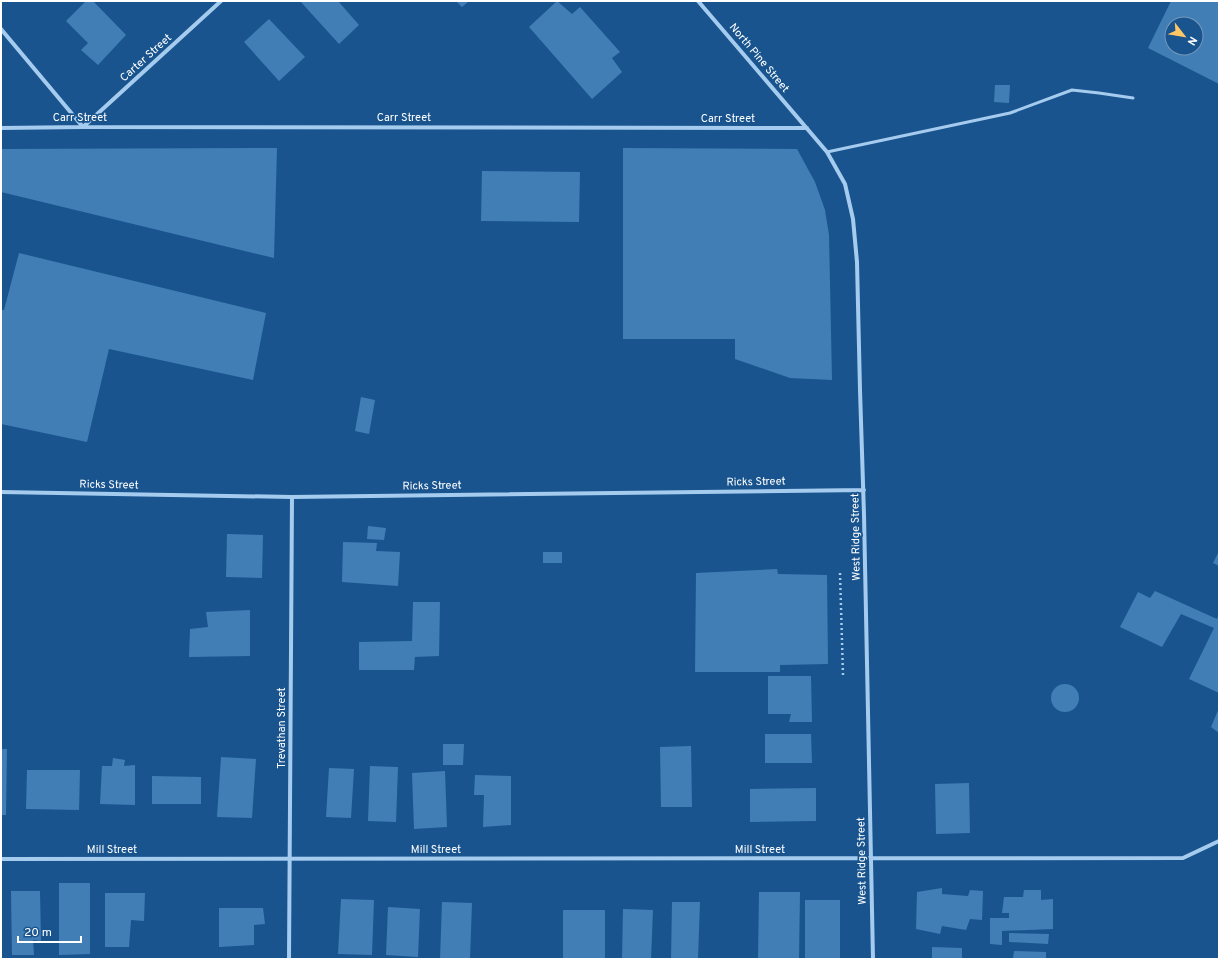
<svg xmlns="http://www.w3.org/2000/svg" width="1220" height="960" viewBox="0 0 1220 960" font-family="Overpass,sans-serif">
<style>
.building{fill:#417eb6;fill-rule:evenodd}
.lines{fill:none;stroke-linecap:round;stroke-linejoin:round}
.path{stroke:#a5ccef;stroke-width:2.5;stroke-dasharray:2 3;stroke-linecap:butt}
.service{stroke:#a5ccef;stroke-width:3}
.minor{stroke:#a5ccef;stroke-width:4}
.labels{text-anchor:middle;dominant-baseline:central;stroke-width:3.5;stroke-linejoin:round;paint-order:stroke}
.street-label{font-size:11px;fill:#fff;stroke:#19548e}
</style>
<rect width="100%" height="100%" fill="#19548e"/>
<path class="building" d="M86,1H93L126,35L98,65L81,50L88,43L66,21Z
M300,1H338L359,25L339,44Z
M456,1H469L462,7Z
M557,1L572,14L580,7L620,52L612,58L622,72L592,99L529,27Z
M1171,1H1219V84L1148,48ZM1172,24H1196V48H1172Z
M269,19L305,57L279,81L244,42Z
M995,85H1010L1009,103L994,102Z
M277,148L274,258L1,192V149Z
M623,148L797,149L815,182L825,210L829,235L832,380L790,378L735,359V339H623Z
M482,171L580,172L579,222L481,221Z
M19,253L266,313L253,380L109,349L87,442L1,424V310H4Z
M361,397L375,400L369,434L355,431Z
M368,526L386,528L384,540L367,539Z
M227,534L263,535L262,578L226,577Z
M343,542L377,543L376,551L400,552L398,586L342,582Z
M1219,551V566L1213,563Z
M543,552H562V563H543Z
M777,569L778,574L827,575L828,664L780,665V672H695L696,573Z
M1155,591L1217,619L1219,614V693L1189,679L1214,628L1181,614L1162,647L1120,627L1138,592L1150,598Z
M413,602H440L439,656L415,657L414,670H359V642L412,641Z
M250,610V656L189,657L190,629L208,627L206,612Z
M768,676H811L812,722H789L791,714H768Z
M1051 698a14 14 0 1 1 28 0a14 14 0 1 1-28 0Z
M1219,708V733L1211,727Z
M765,734H811L812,763H765Z
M443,744H464L463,765H443Z
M691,746L692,807H661L660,747Z
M1,749H7L6,815H1Z
M221,757L256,759L252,818L217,817Z
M113,758L125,760L124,766L135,765V805L100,804L102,766H112Z
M370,766L398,767L396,822L368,821Z
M329,768L354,769L351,818L326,817Z
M27,770H80L79,810L26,809Z
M445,771L447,827L414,829L412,773Z
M475,775L511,776V825L483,827L484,795H474Z
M152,776L201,777V804H152Z
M969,783L970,833L936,834L935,784Z
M816,788V821L750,822V789Z
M59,883H90V954L59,955Z
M942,888V894L968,896L970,890L983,891L982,920L970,919L966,930L942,926L940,934L916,929L917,892Z
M1024,890H1041V900L1053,899V929L1002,931V945L990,944V918H1009V913H1002L1004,897H1023Z
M11,891H40L41,941L33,940L34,955H12Z
M759,892H800L799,959H758Z
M105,893H145L144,921L131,920L129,947H105Z
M341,899L374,900L372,955L338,954Z
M805,900H840V959H805Z
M442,902L472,903L470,959H440Z
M672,902H700L698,959H671Z
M388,907L420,909L418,957L386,955Z
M219,908H263L265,924L254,925V945L219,947Z
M623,909L653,910L651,959H622Z
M563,910H605V959H563Z
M1009,933L1049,934L1048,944L1009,942Z
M932,947L962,948V959H932Z
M1014,951L1046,952V959H1013Z"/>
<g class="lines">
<path class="path" d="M840,573L843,675"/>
<path class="service" d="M827,152L1010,113L1072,90L1099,93L1133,98"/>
<path class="minor" d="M698,1L827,152L845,184L853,219L857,262L860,390L864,515L873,959
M1,29L83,127L221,1
M1,128L83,127L807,128
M1,492L292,497L864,490
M1,859L1183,858L1219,841
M289,959L292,497"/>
</g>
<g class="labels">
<g class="street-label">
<text transform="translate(146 58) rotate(-42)">Carter Street</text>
<text transform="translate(759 58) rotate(50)">North Pine Street</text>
<text x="80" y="118">Carr Street</text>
<text x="404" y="118">Carr Street</text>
<text x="728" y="119">Carr Street</text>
<text transform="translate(756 482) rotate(-1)">Ricks Street</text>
<text transform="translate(109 485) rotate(1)">Ricks Street</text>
<text transform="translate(432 486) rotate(-1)">Ricks Street</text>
<text transform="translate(856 537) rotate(-91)">West Ridge Street</text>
<text transform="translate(282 728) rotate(-90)">Trevathan Street</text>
<text x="112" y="850">Mill Street</text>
<text x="436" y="850">Mill Street</text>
<text x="760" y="850">Mill Street</text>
<text transform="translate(862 861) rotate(-91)">West Ridge Street</text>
</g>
</g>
<rect width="1220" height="960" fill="none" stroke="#ffffff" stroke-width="4"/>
<g transform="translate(1184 36) rotate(121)"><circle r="19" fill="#19548e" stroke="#7598bb"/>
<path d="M0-3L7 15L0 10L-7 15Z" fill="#ffc763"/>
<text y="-6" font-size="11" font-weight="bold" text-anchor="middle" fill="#ffffff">N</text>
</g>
<path d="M18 936v6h63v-6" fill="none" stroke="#ffffff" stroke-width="2"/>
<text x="24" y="936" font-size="12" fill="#ffffff" stroke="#19548e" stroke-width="3" paint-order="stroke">20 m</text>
</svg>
